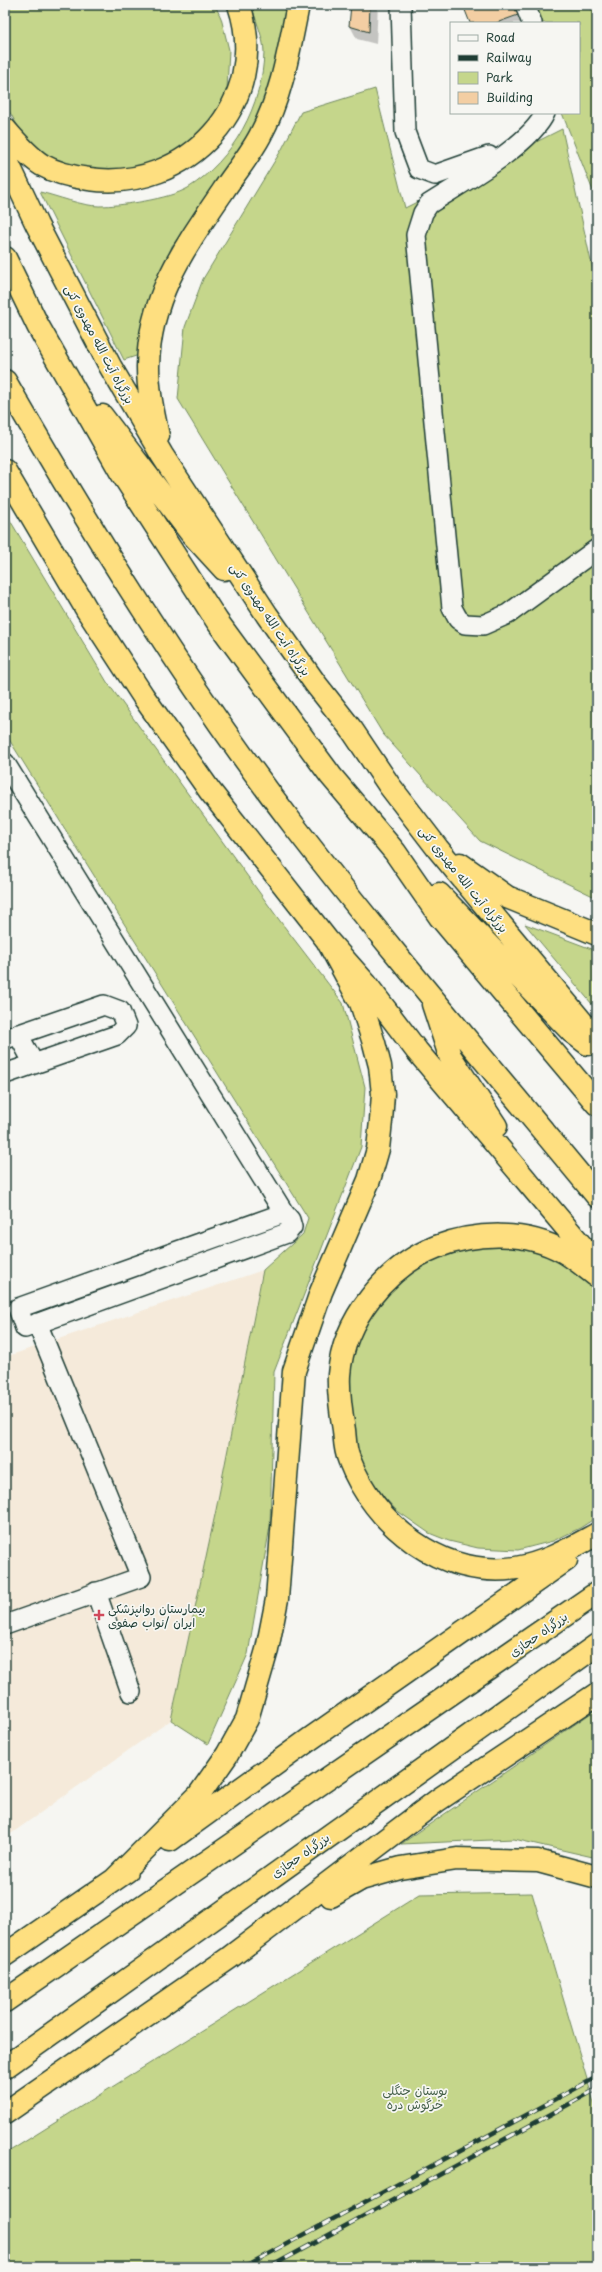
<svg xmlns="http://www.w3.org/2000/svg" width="602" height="2272" viewBox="0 0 602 2272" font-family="'Playpen Sans','Playpen Sans Arabic',sans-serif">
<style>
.built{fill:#f5eada}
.green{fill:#c5d68b;stroke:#728a60}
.shadow{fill:#0003}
.building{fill:#f3cea3;stroke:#1f3d34}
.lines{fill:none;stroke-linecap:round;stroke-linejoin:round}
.minor-casing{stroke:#1f3d34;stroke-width:22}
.highway-casing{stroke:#1f3d34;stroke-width:25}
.minor{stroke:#f6f6f2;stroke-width:19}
.highway{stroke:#fedf80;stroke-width:22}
.rail-casing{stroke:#1f3d34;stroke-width:4.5}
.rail{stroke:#f6f6f2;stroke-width:3;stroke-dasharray:9;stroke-linecap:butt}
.poi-dot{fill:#d1495b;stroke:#f6f6f2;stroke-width:1.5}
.labels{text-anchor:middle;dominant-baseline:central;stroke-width:3.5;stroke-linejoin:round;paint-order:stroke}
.street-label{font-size:12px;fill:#1f3d34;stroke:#f6f6f2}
.poi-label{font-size:12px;fill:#1f3d34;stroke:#f6f6f2;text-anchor:start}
.park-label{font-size:12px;fill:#405c45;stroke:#f6f6f2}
</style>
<rect width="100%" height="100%" fill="#f6f6f2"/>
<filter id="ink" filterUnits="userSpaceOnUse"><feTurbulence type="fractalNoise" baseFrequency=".025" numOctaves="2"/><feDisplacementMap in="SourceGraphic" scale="8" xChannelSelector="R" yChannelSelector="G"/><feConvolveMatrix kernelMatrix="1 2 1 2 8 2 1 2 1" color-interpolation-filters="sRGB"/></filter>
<g filter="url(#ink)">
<path class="built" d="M263,1270L216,1510L171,1720L5,1838V1357Z"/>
<path class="green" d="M5,5H215L221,18L229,50L227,89L214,125L183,151L145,169L88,173L49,161L20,130L5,104Z
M251,5H289L270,97L244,150L172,246L142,323L139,355L124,360L40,192C57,196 82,206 99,206C121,206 169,199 188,188C233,160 263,105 264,52C264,39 255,18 251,5Z
M526,5H597V201L562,113H579V23H532Z
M375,89L405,208L562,129L597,289V898L480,841L383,734L178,399L185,327L203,279L282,149L301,112Z
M5,512L107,682L280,921L343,1003L365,1087L361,1147L274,1372L270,1526L248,1654L208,1744L171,1720L216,1510L263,1270L303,1234L308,1218L5,733Z
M525,924L597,951V1010Z
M507,1241L570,1263L597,1285V1517L580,1528L553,1541L518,1550L478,1548L449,1541L429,1533L396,1510L384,1497L366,1473L354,1448L345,1375L371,1306L429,1256Z
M597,1709V1858L514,1839L401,1844Z
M532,1893L597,2113V2267H5V2154L419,1895Z"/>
<path class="shadow" d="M352,5H378L376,44L357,39L350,26Z
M464,5H516L523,23H471Z"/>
<path class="building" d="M351,5H370L369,32L349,26Z
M463,5H515L518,15L496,23H470Z"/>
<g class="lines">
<g class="minor-casing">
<path id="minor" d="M401,5L405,132L419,169L435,175L489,156
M525,5L532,23
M545,113C531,145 460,184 429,204L423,213L416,235L452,608L458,619L465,624L483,625L508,614L597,549
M5,763L284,1213L290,1220L292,1227L287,1233L25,1328L18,1308L284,1213
M18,1034L34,1064
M5,1039L104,1005L120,1011L126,1026L117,1035L5,1074
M96,1592L131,1692
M5,1625L141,1577L37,1323"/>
</g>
<g class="highway-casing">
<path id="highway" d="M5,129C16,142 28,156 42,165C56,173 73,177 89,179C187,193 272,102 239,5
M5,157L37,225L110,366L162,455L267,615L315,683L352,730L389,785L438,849L597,1040
M5,258L38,326L121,472L217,621L331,776L395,852L440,917L597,1104
M5,381C93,534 187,686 295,827C392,953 496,1073 597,1196
M102,416L191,533L224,569
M158,436C153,413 148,390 148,367C149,296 185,247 223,191C235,173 250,155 260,136C282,95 289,50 298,5
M5,471L87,610L143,696L210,791L327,940L366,984L417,1051L597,1264
M460,864L507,897L597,934
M439,894L572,1032L588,1044
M433,1004L450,1056L496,1126
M597,1276C586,1268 576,1259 564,1252C526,1230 476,1232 436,1247C386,1267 343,1320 339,1375C338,1393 341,1412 344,1430C345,1439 345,1450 349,1459C374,1525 442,1579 516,1568C546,1563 571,1548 597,1534
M170,1840L310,1739L566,1560
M115,1879L199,1795L227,1755L247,1719L267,1650L277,1599L294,1371L321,1292L369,1180L378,1149L381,1121L383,1094L380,1066L374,1043L361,1003L327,940
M331,1896L361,1879L400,1868L457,1859L538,1861L597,1877
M5,1955L127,1871
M5,2001L597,1593
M5,2067L597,1645
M5,2113L229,1958L438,1800L597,1694"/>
</g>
<use href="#minor" class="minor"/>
<use href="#highway" class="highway"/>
<g class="rail-casing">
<path id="rail" d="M244,2267L597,2077
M270,2267L597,2089"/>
</g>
<use href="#rail" class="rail"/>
</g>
</g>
<path class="poi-dot" d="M97 1609h4v4h4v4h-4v4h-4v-4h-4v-4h4z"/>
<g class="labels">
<g class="street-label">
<text transform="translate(100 344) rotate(62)">بزرگراه آیت الله مهدوی کنی</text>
<text transform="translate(271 619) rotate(56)">بزرگراه آیت الله مهدوی کنی</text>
<text transform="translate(464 879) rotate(51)">بزرگراه آیت الله مهدوی کنی</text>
<text transform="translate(538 1634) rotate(-35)">بزرگراه حجازی</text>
<text transform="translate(300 1855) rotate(-35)">بزرگراه حجازی</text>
</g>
<g class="poi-label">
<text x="108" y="1608">بیمارستان روانپزشکی<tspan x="108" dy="14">ایران /نواب صفوی</tspan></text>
</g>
<g class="park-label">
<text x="415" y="2090">بوستان جنگلی<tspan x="415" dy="14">خرگوش دره</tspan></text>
</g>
</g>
<rect width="602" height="2272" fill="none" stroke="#f6f6f2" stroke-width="20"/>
<rect x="10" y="10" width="582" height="2252" fill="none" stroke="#1f3d34" stroke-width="1.5" filter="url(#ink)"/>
<rect x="450" y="22" width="130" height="92" fill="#f6f6f2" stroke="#a0aca6"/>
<rect x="458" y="35" width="20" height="6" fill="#f6f6f2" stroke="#a0aca6"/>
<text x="486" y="42" font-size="12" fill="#1f3d34">Road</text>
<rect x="458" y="55" width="20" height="6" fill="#1f3d34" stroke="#a0aca6"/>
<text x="486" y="62" font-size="12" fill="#1f3d34">Railway</text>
<rect x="458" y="72" width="20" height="12" fill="#c5d68b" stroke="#a0aca6"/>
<text x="486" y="82" font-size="12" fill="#1f3d34">Park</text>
<rect x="458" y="92" width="20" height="12" fill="#f3cea3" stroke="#a0aca6"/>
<text x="486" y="102" font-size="12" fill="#1f3d34">Building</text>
</svg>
